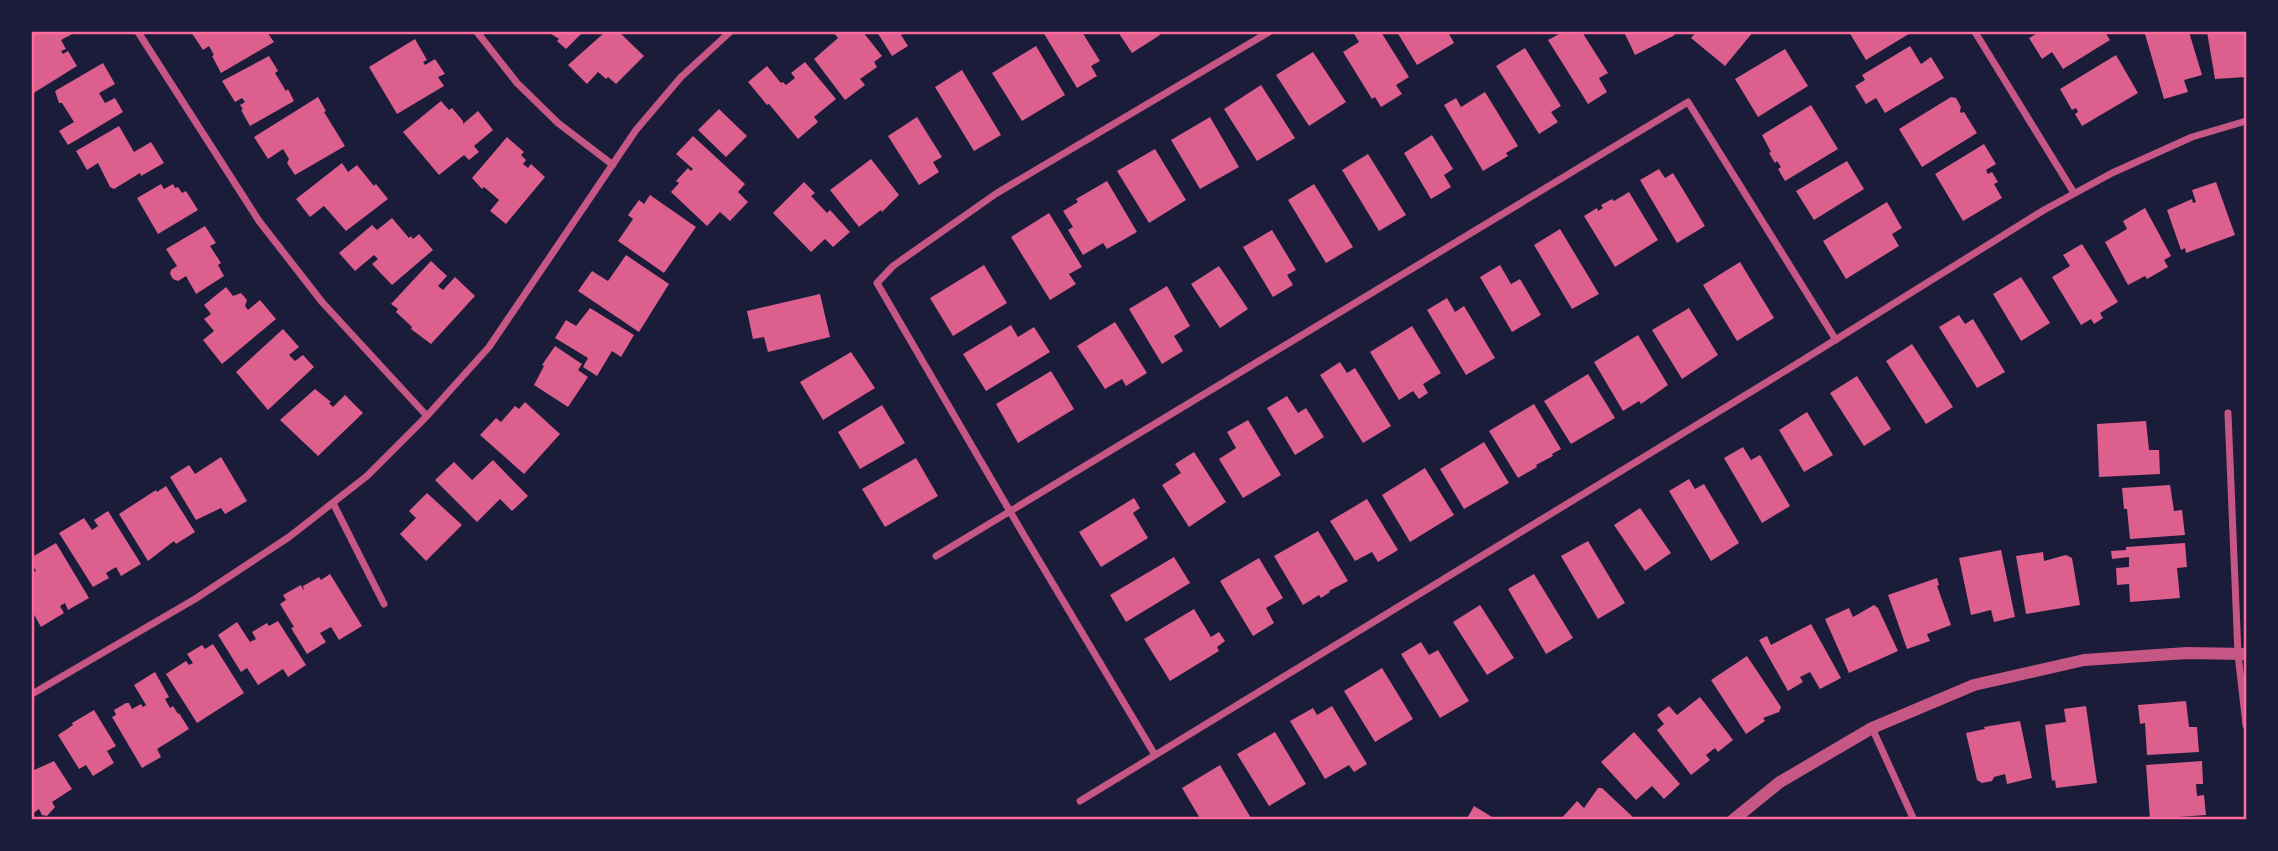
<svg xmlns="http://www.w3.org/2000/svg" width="2278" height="851" viewBox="0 0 2278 851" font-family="Figtree,sans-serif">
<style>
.building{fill:#dd5f8e}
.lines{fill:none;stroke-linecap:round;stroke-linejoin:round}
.minor{stroke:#c65784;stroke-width:7}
.tertiary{stroke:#c65784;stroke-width:12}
.neatline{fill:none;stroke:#ff6b9d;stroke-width:2.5}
</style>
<rect width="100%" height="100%" fill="#1b1b3a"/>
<path class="building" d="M38,32H76L61,40L66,49L61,51L63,54L68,51L77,66L32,94V35Z
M191,32H267L274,42L221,73L212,56L214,55L209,46L203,50Z
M548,32H583L566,49L557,41L559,39Z
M605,32H619L644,56L616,84L608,77L606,79L598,72L587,84L568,65Z
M833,32H863L882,56L874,62L877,67L860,79L865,85L845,100L814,59L838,38Z
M877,32H907L901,35L908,46L892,56Z
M1043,32H1082L1100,61L1091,66L1097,76L1077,88Z
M1118,32H1158L1160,35L1132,53Z
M1353,32H1381L1409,77L1396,85L1402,94L1381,107L1375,97L1372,99L1343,52L1359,42Z
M1397,32H1448L1454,43L1417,65Z
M1563,32H1582L1608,73L1599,78L1607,92L1588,104L1548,40Z
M1624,32H1673L1675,35L1635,55Z
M1696,32H1753L1725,66L1691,38Z
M1849,32H1912L1866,60Z
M2040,32H2105L2110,40L2063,69L2052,52L2042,59L2029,38Z
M2154,32H2189L2202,75L2184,80L2188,92L2164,99L2145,34Z
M2207,32H2246V77L2215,79Z
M415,39L427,60L423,62L425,65L435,59L445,74L438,77L444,86L397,114L369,67Z
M1036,46L1065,95L1022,121L992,73Z
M1910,46L1921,64L1931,57L1944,78L1885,113L1876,98L1866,104L1855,86L1865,80L1862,75Z
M1525,48L1561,106L1551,112L1558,122L1539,134L1496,66Z
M1785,49L1808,86L1758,117L1735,79Z
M1313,52L1346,102L1309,126L1276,75Z
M2116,55L2138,93L2082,126L2075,114L2078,112L2076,108L2072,110L2060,89Z
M269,56L278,71L275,73L286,91L288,89L294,101L250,126L241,110L243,109L240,105L245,102L242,98L235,102L222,81Z
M805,62L836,99L814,117L818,122L798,139L769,104L767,105L748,82L767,66L781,83L783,82L786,85L795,78L791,73Z
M103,63L115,84L99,93L105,103L115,98L123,112L68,145L59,131L74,122L62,103H59L55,91Z
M962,70L1001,135L974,151L935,87Z
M1261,85L1295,138L1257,161L1224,109Z
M1485,92L1518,146L1506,153L1508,156L1483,171L1444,105L1456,98L1461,107Z
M318,97L326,111L324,112L345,146L295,175L287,163L289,159L283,149L268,159L254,137Z
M1951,97L1956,98L1961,107L1960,111L1961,113L1964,112L1977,133L1922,167L1899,129Z
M441,101L449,110L452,108L463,121V124L478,111L493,130L474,146L479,152L469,160L464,155L439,175L403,132Z
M1811,105L1838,149L1785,181L1778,169L1781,167L1777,161L1775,163L1769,153L1771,152L1762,135Z
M719,109L747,136L726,157L698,130Z
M917,117L942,157L933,162L939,172L919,185L888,136Z
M1210,117L1239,167L1200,189L1171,140Z
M119,126L134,152L151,142L164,163L141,176L140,173L114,189L110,187L98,163L87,170L76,151Z
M1432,135L1453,169L1444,175L1451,187L1431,199L1404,153Z
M693,136L745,184L738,192L748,202L730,221L720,212L707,226L671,192L679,183L676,181L688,168L691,171L693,169L676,154Z
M507,137L524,152L521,155L526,160L523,164L528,168L531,164L545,177L506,224L490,211L499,200L484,187L482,189L472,178Z
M1984,144L1996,164L1986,170L1988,174L1992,172L1998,182L1994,184L2002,198L1963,221L1935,174Z
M1155,149L1186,200L1149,223L1117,171Z
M1368,154L1406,215L1379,231L1342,170Z
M871,159L899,195L882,212L881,210L859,227L830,190Z
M1847,161L1864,189L1814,220L1796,191Z
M342,163L348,172L357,165L374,186L376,184L388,199L346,231L324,206L310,217L296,199Z
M1659,169L1665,178L1673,173L1705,226L1677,243L1640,180Z
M1107,181L1137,232L1107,249L1103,243L1083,255L1068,230L1073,227L1063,211L1078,202L1076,199Z
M804,182L815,193L811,196L827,213L830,210L850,232L833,247L825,239L811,252L773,213Z
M2216,182L2235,235L2186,253L2185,248L2181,250L2167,210L2192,199L2193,203L2196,202L2192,190Z
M161,184L164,189L173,184L175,188L178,187L182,193L186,191L198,210L158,234L137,198Z
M1314,184L1353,247L1326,263L1288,200Z
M1629,192L1658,240L1615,267L1584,216L1597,208L1598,211L1603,208L1601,205L1612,199L1614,201Z
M650,195L696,227L664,273L618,241L633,219L628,215L639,200L644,204Z
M1887,202L1902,228L1892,234L1899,246L1846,279L1823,241Z
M2145,208L2171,256L2164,260L2168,267L2147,279L2145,276L2128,285L2105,242L2127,229L2123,221Z
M1049,213L1082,267L1069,274L1076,284L1050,300L1011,237Z
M392,218L409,238L411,236L413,239L419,234L433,250L392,285L372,264L378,259L374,255L355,271L339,253L372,225L377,230Z
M205,226L216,243L210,246L221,263L218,265L224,276L196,294L186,276L178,281L173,279L170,274L171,270L177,266L166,249Z
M1560,229L1599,294L1572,309L1534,245Z
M1272,230L1296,270L1287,275L1293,285L1273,297L1243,247Z
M2082,244L2118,302L2100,313L2103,318L2094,324L2091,319L2081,325L2052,277L2070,266L2063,255Z
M626,255L669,284L639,332L578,291L592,271L608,281Z
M431,261L447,276L438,286L443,290L455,277L475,296L431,344L411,329L412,327L396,312L398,309L391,304Z
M1740,262L1774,318L1737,341L1703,285Z
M984,265L1007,303L953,336L930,298Z
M1500,265L1511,284L1520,279L1541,315L1512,332L1480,277Z
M1219,266L1248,309L1220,328L1191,284Z
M2021,277L2050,323L2021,341L1993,294Z
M1167,286L1190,326L1174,336L1183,351L1162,364L1129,309Z
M226,287L233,296L241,293L247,300L245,306L248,310L260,300L276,319L222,364L203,340L214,331L204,319L211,314L204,305Z
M820,294L830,337L768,352L764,337L753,339L747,311Z
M1447,298L1455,312L1464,306L1495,358L1466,375L1427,310Z
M590,308L634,335L621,357L612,351L597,376L583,367L588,358L555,338L566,320L576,326Z
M1689,308L1718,355L1682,379L1652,330Z
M1959,315L1965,324L1973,319L2005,372L1977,388L1939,327Z
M1115,322L1147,373L1126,386L1122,379L1105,389L1077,346Z
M1011,325L1018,337L1034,327L1050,352L986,391L963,354Z
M1412,326L1441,373L1423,384L1428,393L1419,399L1413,391L1399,400L1370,352Z
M283,329L299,347L289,355L295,361L303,355L314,367L268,410L236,372Z
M1638,335L1668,385L1641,404L1639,401L1623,411L1594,362Z
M1912,344L1953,407L1926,424L1886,361Z
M555,346L582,364L578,370L588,377L568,407L534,385L544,366L542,365Z
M851,352L875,388L823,420L800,382Z
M1340,362L1347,373L1355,368L1391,426L1363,443L1320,375Z
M1051,371L1074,409L1018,443L996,404Z
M1588,374L1615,418L1571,444L1544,401Z
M1857,376L1891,429L1864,446L1830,393Z
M315,389L331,402L329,403L333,407L345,395L363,413L318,456L280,420Z
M1287,396L1298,413L1306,408L1324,437L1295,455L1267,408Z
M525,402L560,434L524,474L480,435L496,418L501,422L515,406L519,409Z
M1534,404L1561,449L1552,454L1553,456L1536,465L1537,467L1518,478L1489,431Z
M882,405L905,443L860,469L838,432Z
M1807,412L1833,455L1804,472L1779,430Z
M1248,420L1281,475L1243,498L1219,459L1236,448L1227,432Z
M2146,421L2149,450H2159L2160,474L2099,477L2097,424Z
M1484,442L1509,483L1464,509L1440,469Z
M1743,447L1751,460L1760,455L1790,506L1762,523L1724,458Z
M1194,452L1226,502L1189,527L1162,485L1181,473L1175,464Z
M221,457L247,501L225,514L221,508L196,520L170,477L189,465L195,474Z
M916,458L938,496L885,527L862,489Z
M493,460L528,496L512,511L500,499L477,522L435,480L454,462L472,480Z
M1425,468L1454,515L1410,542L1382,495Z
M1689,479L1695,489L1704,484L1739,543L1711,561L1669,491Z
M2170,485L2174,511L2182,510L2185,535L2130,539L2127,509H2124L2122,488Z
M166,486L195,532L176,544L174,541L148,561L119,514L156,490L157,492Z
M427,493L462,525L426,561L400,534L416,518L409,511Z
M1134,498L1140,508L1133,513L1148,538L1101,567L1079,532Z
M1367,499L1398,550L1378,562L1372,552L1355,561L1330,521Z
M1640,508L1671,553L1645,571L1614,525Z
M108,511L141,564L121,576L116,567L106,573L109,578L93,587L59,533L84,518L92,530L98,526L94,520Z
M1318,531L1348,581L1329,591L1330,592L1321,598L1319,595L1303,605L1274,556Z
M1588,541L1625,603L1598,619L1561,556Z
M56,543L89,598L68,610L65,603L60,606L64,613L41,627L32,611V573L36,571L32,563V557Z
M2185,543L2187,567L2177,568L2180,598L2130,602L2129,584L2117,585L2116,568L2129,567V557L2112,559L2111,551L2126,550V547Z
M2001,550L2015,617L1994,622L1991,610L1971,615L1959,558Z
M2043,552L2044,561L2066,555L2072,558L2080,605L2026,614L2016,556Z
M1174,557L1190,583L1126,622L1110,595Z
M1259,558L1283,598L1266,608L1274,623L1253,636L1220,581Z
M330,574L362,626L339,640L331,627L320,633L326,642L307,654L291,628L294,627L280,604L286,600L283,595L301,585L304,591L303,586L319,577L321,580Z
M1534,574L1573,638L1546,654L1508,589Z
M1937,578L1939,585L1937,586L1951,625L1927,634L1930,641L1907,649L1888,595Z
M1480,605L1514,658L1487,675L1453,622Z
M1874,605L1878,608L1898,651L1849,673L1825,619L1849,608L1853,617Z
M1194,609L1211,637L1219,632L1225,641L1217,647L1219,651L1170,681L1144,639Z
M278,621L306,665L288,677L283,669L258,685L247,668L241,672L218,635L237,622L250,642L256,639L252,632L267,623L269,626Z
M1811,624L1841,678L1820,689L1810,672L1800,677L1803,682L1788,691L1759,640L1767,636L1771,645Z
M1421,642L1429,655L1438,650L1469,701L1440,718L1401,654Z
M213,644L244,693L197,723L166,674L186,661L189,665L193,663L187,654L202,645L205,649Z
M1747,656L1781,707L1779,712L1763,718L1765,721L1746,734L1711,680Z
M1382,668L1413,719L1375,742L1344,691Z
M155,672L169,697L165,699L170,708L173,706L178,714L179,713L189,729L157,749L161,757L142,768L112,717L116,715L114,710L126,703H129L132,709L141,704L143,707L146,705L134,685Z
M1700,697L1733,740L1718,752L1715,748L1706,755L1710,760L1691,775L1657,730L1664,724L1657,715L1669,706L1677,715Z
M2186,701L2189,727H2197L2199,752L2147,755L2145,723L2140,724L2138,705Z
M1332,706L1367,764L1354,772L1349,765L1325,779L1290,721L1313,708L1317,715Z
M2086,706L2097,783L2056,788L2055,780L2052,781L2045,725L2066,722L2064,709Z
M94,710L116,746L107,751L114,763L93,776L86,765L79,769L58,735L73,725L72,723Z
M2020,721L2032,778L2007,784L2005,774L1994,777L1992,781L1982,783L1977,780L1966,733L1985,729L1984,727Z
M1275,732L1306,784L1269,806L1237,754Z
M1634,732L1680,784L1664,799L1652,786L1636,800L1601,762Z
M54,761L72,789L52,802L55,807L47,816L42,815L39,809L32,814V771Z
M2202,761L2203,784H2196L2197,796L2204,795L2206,815L2150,819L2146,765Z
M1220,765L1252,820H1201L1182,788Z
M1598,788H1602L1636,820H1560L1577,801L1584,808Z
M1474,806L1497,820H1466Z"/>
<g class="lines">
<path class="minor" d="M138,32L259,221L322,302L427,416
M477,32L517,83L558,123L613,165
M1975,32L2074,193
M2228,413L2238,654L2246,725
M333,503L384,604
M936,556L1688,102L1836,340
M32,694L195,599L289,537L367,476L427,416L489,347L636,130L681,77L730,32
M1872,728L1914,820
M1155,755L1022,532L877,283L893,266L997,193L1269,32
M1080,801L1803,360L2044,210L2112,173L2192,137L2246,121"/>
<path class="tertiary" d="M1733,820L1780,782L1872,728L1974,685L2084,660L2187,653L2246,654"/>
</g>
<rect width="2278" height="851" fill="none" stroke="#1b1b3a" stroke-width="66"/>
<rect x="33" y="33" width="2212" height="785" class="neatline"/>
</svg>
